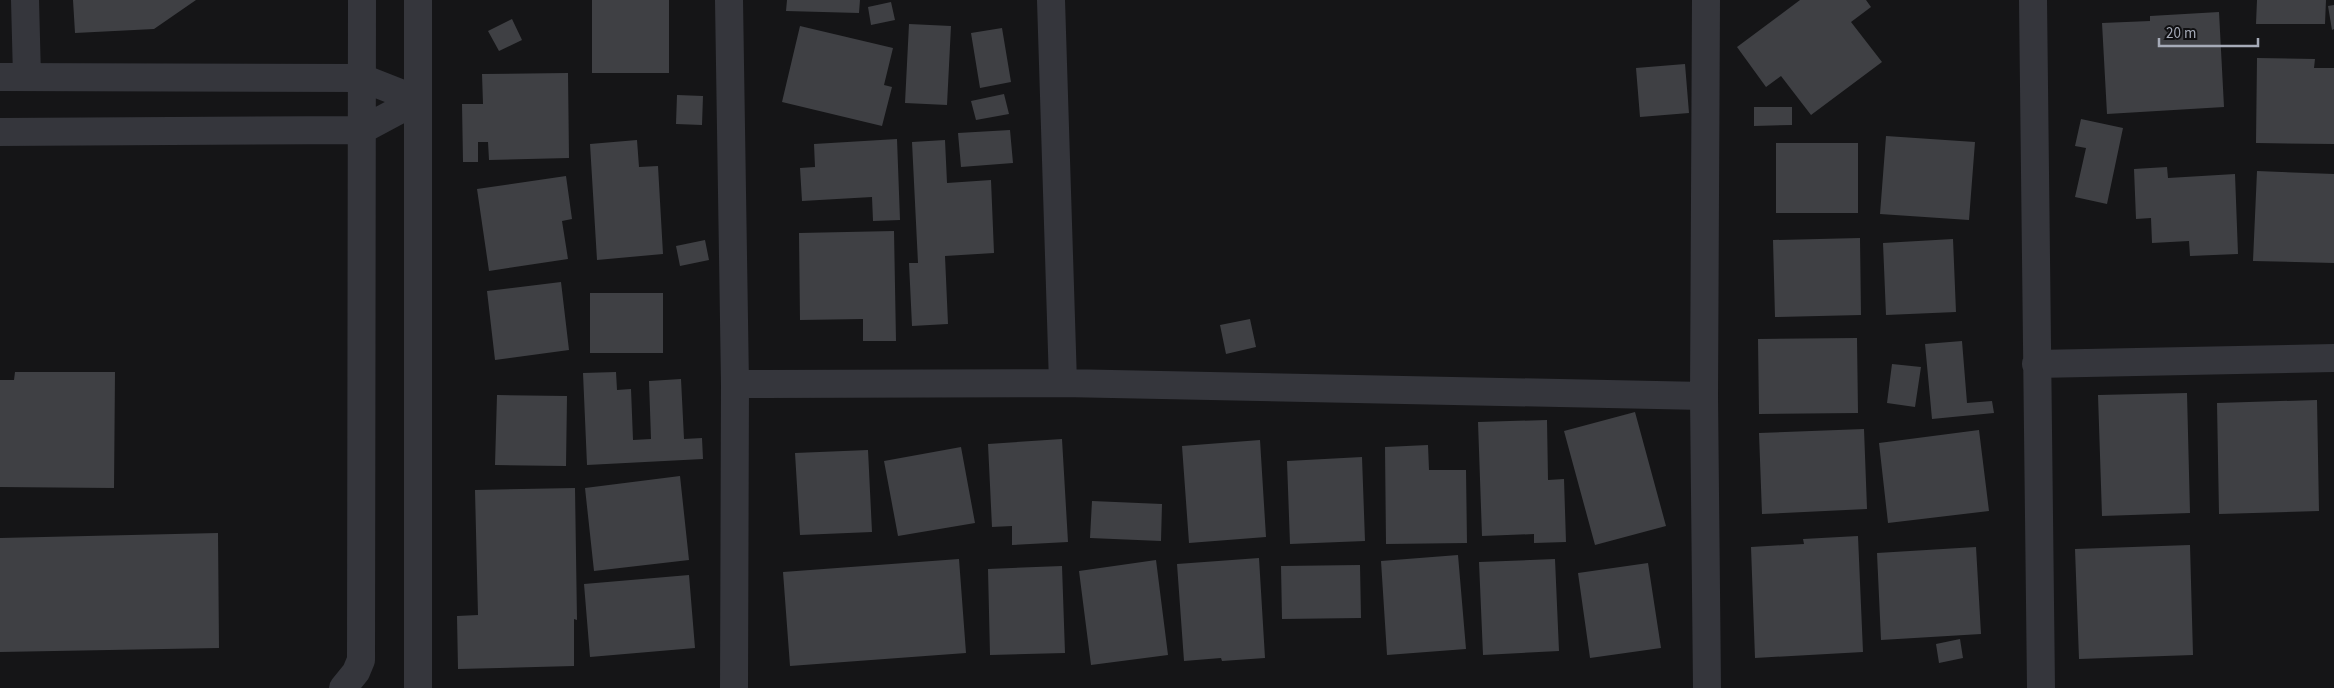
<svg xmlns="http://www.w3.org/2000/svg" width="2334" height="688" viewBox="0 0 2334 688" font-family="'Source Sans 3',sans-serif">
<style>
.building{fill:#3f4044}
.lines{fill:none;stroke-linecap:round;stroke-linejoin:round}
.minor{stroke:#35363c;stroke-width:28}
</style>
<rect width="100%" height="100%" fill="#151517"/>
<path class="building" d="M73,0H196L154,29L75,33Z
M592,0H669V73H592Z
M787,0H860L859,13L786,11Z
M1800,0H1866L1871,7L1851,22L1882,62L1811,115L1781,76L1766,87L1737,47Z
M2257,0H2326L2325,24H2256Z
M891,2L895,20L871,25L868,7Z
M2334,5V29L2332,30L2328,6Z
M2219,12L2224,107L2107,114L2102,23L2150,21V16Z
M512,19L522,40L499,51L488,31Z
M909,24L951,26L947,105L905,103Z
M800,26L893,48L884,85L892,87L882,126L782,102Z
M1002,28L1011,82L980,88L971,33Z
M2257,58L2315,59L2314,68H2334V144L2256,143Z
M1685,64L1689,113L1640,117L1636,68Z
M568,73L569,158L489,160L488,142H478V162H463L462,104H483L482,74Z
M1004,94L1009,114L976,120L971,101Z
M677,95L703,96L702,125L676,124Z
M1754,107H1792V125L1754,126Z
M2081,119L2123,128L2107,204L2075,197L2086,148L2075,146Z
M1010,130L1013,163L961,167L958,133Z
M1886,136L1975,142L1969,220L1880,214Z
M897,139L900,220L873,221L872,197L802,201L800,168L815,167L814,144Z
M637,140L639,167L658,166L663,254L597,260L590,144Z
M945,140L947,183L991,180L994,253L945,256L948,324L912,326L909,263H918L912,142Z
M1776,143H1858V213H1776Z
M2167,167L2168,178L2235,174L2238,254L2190,256L2189,241L2152,243L2151,218L2136,219L2134,169Z
M2257,171L2334,174V263L2253,261Z
M566,176L572,219L562,221L568,259L489,271L477,189Z
M894,231L896,341H863V319L800,320L799,233Z
M1860,238L1861,315L1775,317L1773,240Z
M1953,239L1956,312L1886,315L1883,243Z
M705,240L709,260L680,266L676,246Z
M561,282L569,350L495,360L487,291Z
M590,293H663V353H590Z
M1250,319L1256,347L1226,354L1220,325Z
M1857,338L1858,413L1759,414L1758,339Z
M1962,341L1967,403L1992,401L1994,413L1932,419L1925,344Z
M1892,364L1921,367L1915,407L1887,403Z
M15,372H115L114,488L0,487V380H14Z
M616,372L617,390L631,389L633,440L651,439L649,381L681,379L684,439L702,438L703,459L587,465L583,373Z
M2187,393L2190,513L2102,516L2098,395Z
M497,395L567,396L566,466L495,465Z
M2317,400L2319,511L2219,514L2217,403Z
M1635,412L1666,526L1595,545L1564,431Z
M1547,420L1548,480L1564,479L1566,542L1534,543V534L1482,536L1478,422Z
M1864,429L1867,509L1762,514L1759,433Z
M1979,430L1989,511L1888,523L1879,443Z
M1062,439L1068,542L1012,545V526L992,527L988,444Z
M1260,440L1266,537L1189,543L1182,446Z
M1428,445L1429,470H1466L1467,543L1386,544L1385,447Z
M961,447L975,523L898,536L884,461Z
M868,450L872,532L800,535L795,453Z
M1362,457L1365,541L1290,544L1287,461Z
M680,476L689,560L594,571L585,488Z
M575,488L577,620L574,619V666L458,669L457,616L478,615L475,490Z
M1092,501L1162,504L1161,541L1090,538Z
M218,533L219,648L0,652V538Z
M1858,536L1863,652L1755,658L1751,547L1804,544L1803,539Z
M2190,545L2193,655L2079,659L2075,549Z
M1976,547L1981,634L1881,640L1877,553Z
M1458,555L1466,649L1387,655L1381,561Z
M1259,558L1265,658L1222,661L1221,658L1184,661L1177,564Z
M959,559L966,653L790,666L783,572Z
M1555,559L1559,651L1483,655L1479,562Z
M1156,560L1168,655L1091,665L1079,571Z
M1648,563L1661,648L1590,658L1578,573Z
M1360,565L1361,618L1282,619L1281,566Z
M1062,566L1065,653L990,655L988,569Z
M689,575L695,648L590,657L584,584Z
M1960,639L1963,658L1939,663L1936,644Z"/>
<g class="lines">
<path class="minor" d="M25,0L27,77
M418,0V688
M729,0L735,384L734,688
M1051,0L1063,383
M1706,0L1704,396L1707,688
M2033,0L2041,688
M0,77L362,78L418,100
M0,132L362,130L418,100
M2036,364L2334,358
M735,384L1063,383L1704,396
M343,688L356,672L361,660L362,0"/>
</g>
<path d="M2159 38v8h99v-8" fill="none" stroke="#a6abb8" stroke-width="2.5"/>
<text x="2166" y="38" font-size="15" fill="#a6abb8" stroke="#101012" stroke-width="4" paint-order="stroke">20 m</text>
</svg>
